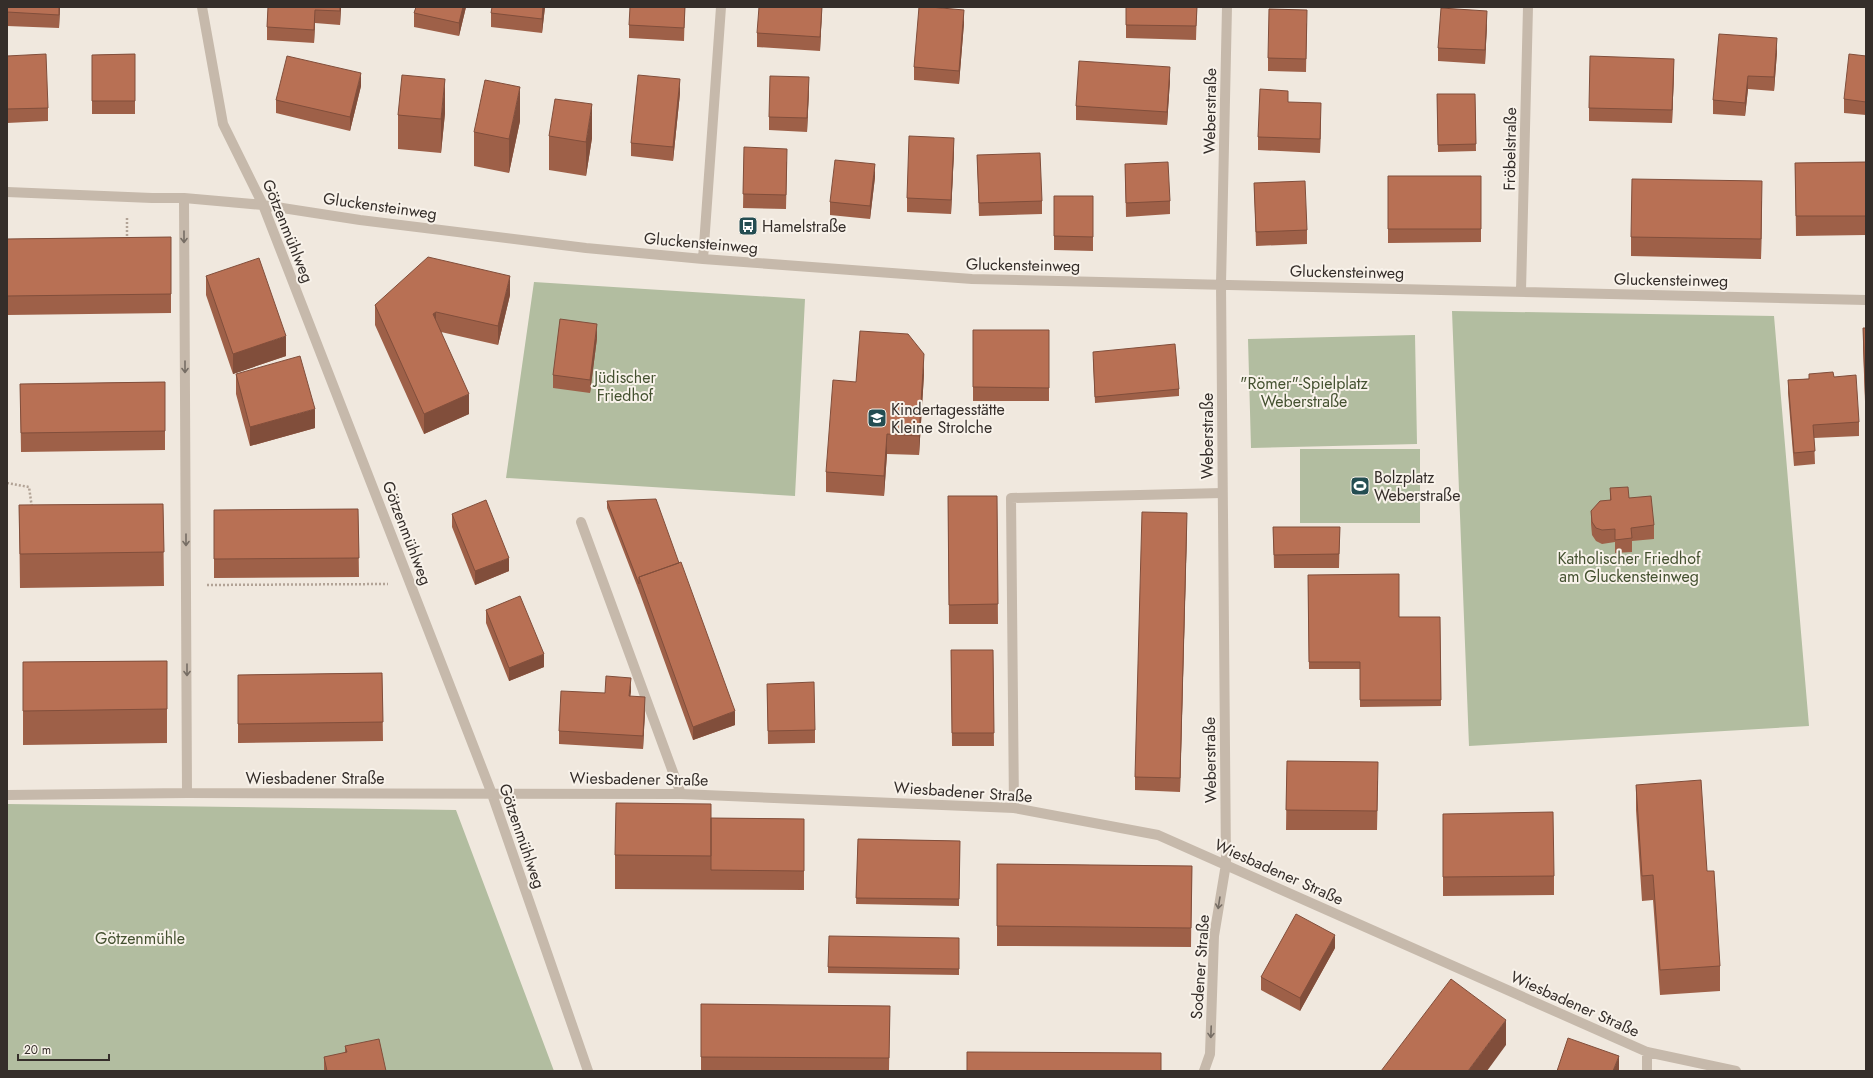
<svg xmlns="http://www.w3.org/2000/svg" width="1873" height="1078" viewBox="0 0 1873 1078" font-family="Jost,sans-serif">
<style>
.green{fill:#b2bda0}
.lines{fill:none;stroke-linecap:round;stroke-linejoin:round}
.path{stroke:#b2a396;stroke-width:2.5;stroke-dasharray:2 2;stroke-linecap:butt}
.lane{stroke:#c6b9ab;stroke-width:10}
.street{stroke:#c6b9ab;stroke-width:10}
.wall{fill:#9e6048}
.shaded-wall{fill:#814e3b}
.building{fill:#b87054;stroke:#814e3b}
.oneway{stroke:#766d64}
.labels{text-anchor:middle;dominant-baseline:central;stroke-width:4;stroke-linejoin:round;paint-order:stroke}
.street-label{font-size:16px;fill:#352e2a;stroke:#f8f2ea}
.poi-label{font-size:16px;fill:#352e2a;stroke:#f8f2ea;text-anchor:start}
.park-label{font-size:16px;fill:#445130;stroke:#f8f2ea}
</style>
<rect width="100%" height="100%" fill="#f0e8de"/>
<path class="green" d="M534,282L805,299L795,496L506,478Z
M1452,311L1774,316L1809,726L1469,746Z
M1415,335L1417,444L1251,448L1248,339Z
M1300,449H1420V523H1300Z
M7,804L456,810L554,1071H7Z"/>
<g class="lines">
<path class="path" d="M127,218V241
M7,483L29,487L32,508
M207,585L388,584"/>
<path class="lane" d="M581,522L681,794
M1014,808L1011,498L1222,493"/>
<path class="street" d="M202,7L223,124L263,205L492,794L588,1071
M7,192L152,198H184L263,205L360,220L586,248L703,259L972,279L1866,300
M184,198L187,793
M703,259L721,7
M1521,291L1528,7
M7,795L187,793L681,794L1014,808L1158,835L1647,1052L1736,1071
M1647,1052V1071
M1204,1071L1210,1054L1214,936L1226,864L1221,284L1227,7"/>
</g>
<path class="wall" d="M7,7H60L59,28L7,26Z
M268,7H341L340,25L315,23L314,43L267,40V27Z
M416,7H466L459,36L414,27V13Z
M545,7L542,33L491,27V13Z
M685,7L684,41L629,38V25Z
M822,7L820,51L757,47V33Z
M1126,7H1197L1196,40L1126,38Z
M964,23L959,84L914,80V67Z
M1307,23L1306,72L1268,71V58Z
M1487,24L1485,64L1438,61V48Z
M1777,52L1774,91L1748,89L1745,116L1713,114V100Z
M135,54V114H92V55Z
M7,56L48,108V121L7,123Z
M1866,56V115L1844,113V99Z
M1674,72L1672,123L1589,121V108Z
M1170,80L1167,125L1076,120V106Z
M361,86L350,131L276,113V100Z
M809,90L807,132L769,130V117Z
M680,93L673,161L631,156V143Z
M1437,94H1475L1476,151L1438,152Z
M445,113L441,153L398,149V115Z
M1321,117L1320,153L1258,150V137Z
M520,121L509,173L474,166V132Z
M549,136L592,138L586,176L549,170Z
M744,147L787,162L786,209L743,208Z
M954,151L951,214L907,212V198Z
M977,155L1042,201V214L979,216Z
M1866,162V235L1796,236L1795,163Z
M1125,164L1170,201V214L1126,217Z
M1388,176H1481V242L1388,243Z
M875,177L870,219L830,215V202Z
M1254,183L1307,230V244L1256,246Z
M1093,196V251L1054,250V236Z
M1762,201L1761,259L1631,256V237Z
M171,237V313L7,315V239Z
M206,276L286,356L233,374L206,295Z
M510,295L498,345L441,332L469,414L424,434L375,325V305Z
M1863,328H1866V428L1863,348Z
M973,330H1049V401H973Z
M597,338L590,393L553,388V375Z
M1093,359L1179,389V396L1095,403Z
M236,374L315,428L250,446L236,394Z
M924,374L919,455L887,454L884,496L826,492V472L856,382Z
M1834,377L1859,422V436L1814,438L1815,464L1794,466L1788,393V380Z
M165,382V450L21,452L20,384Z
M1610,488L1629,498L1654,525V539L1632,541V552L1615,553V542L1602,544L1596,541L1592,535L1591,524V511L1610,500Z
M948,496H997L998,624H949Z
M607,501L735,725L693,740L639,591L607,508Z
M163,504L164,586L20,588L19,505Z
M358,509L359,577L214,578V510Z
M452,514L509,571L475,585L452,527Z
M1187,526L1180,792L1135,790V777Z
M1273,527H1340L1339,568H1274Z
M1308,575L1399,617H1440L1441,706L1360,707V669H1309Z
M486,610L544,667L509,681L486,623Z
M951,650H993L994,746H952Z
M167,661V743L23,745V662Z
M382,673L383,741L238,743V675Z
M767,684L815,730V743L768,744Z
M631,691L630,696L645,711L643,749L559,744V731L605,693Z
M1287,761L1378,781L1377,830H1286Z
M1636,785L1707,871L1720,966V991L1660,995L1653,900L1642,901L1636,810Z
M1443,814L1554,876V895L1443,896Z
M711,818L804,819V890L615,889V855Z
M858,839L960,841L959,906L856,904Z
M997,864L1192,866L1191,947L997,946Z
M959,938V975L828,973V967Z
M1335,948L1300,1011L1261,990V977Z
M701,1004L890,1006L889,1071H701Z
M345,1046L386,1071H324V1057L345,1053Z"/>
<path class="shaded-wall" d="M59,7H60L59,28Z
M340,7H341L340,25Z
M463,7H466L459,36V23Z
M543,7H545L542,33V19Z
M822,7V12L820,51V37Z
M315,10V23L314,43V30Z
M964,10V23L959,84V71Z
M1487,11V24L1485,64V50Z
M1777,38V52L1774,91V77Z
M1674,59V72L1672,123V110Z
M1170,67V80L1167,125V112Z
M361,73V86L350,131V117Z
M1748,76V89L1745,116V103Z
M809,77V90L807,132V118Z
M445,79V113L441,153V119Z
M680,79V93L673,161V147Z
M520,87V121L509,173V139Z
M1321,103V117L1320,153V139Z
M592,104V138L586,176V142Z
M954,138V151L951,214V200Z
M875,164V177L870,219V206Z
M1762,181V201L1761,259V239Z
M510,276V295L498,345V326Z
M436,312V331L433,314Z
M597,324V338L590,393V380Z
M286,336V356L233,374V354Z
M924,354V374L919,455V436Z
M469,394V414L424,434V414Z
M315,409V428L250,446V427Z
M887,434V454L884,496V476Z
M1187,513V526L1180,792V778Z
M509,558V571L475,585V571Z
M544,654V667L509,681V668Z
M631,678V691L629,710V696Z
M645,697V711L643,749V736Z
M735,711V725L693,740V727Z
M1335,935V948L1300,1011V998Z
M1506,1020V1045L1487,1071H1468Z
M1619,1056V1071H1613Z"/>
<path class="building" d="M7,7H59V15L7,12Z
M268,7H340V11L315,10L314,30L267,27Z
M416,7H463L459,23L414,13Z
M492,7H543L542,19L491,13Z
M630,7H685L684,28L629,25Z
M759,7H822L820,37L757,33Z
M919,7H930L964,10L959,71L914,67Z
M1126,7H1197L1196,26L1126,25Z
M1441,8L1487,11L1485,50L1438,48Z
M1269,9L1307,10L1306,59L1268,58Z
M1719,34L1777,38L1774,77L1748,76L1745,103L1713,100Z
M46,54L48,108L7,109V56Z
M135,54V101H92V55Z
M1849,54L1866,56V102L1844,99Z
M287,56L361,73L350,117L276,100Z
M1590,56L1674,59L1672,110L1589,108Z
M1079,61L1170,67L1167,112L1076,106Z
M402,75L445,79L441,119L398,115Z
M638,75L680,79L673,147L631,143Z
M770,76L809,77L807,118L769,117Z
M485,80L520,87L509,139L474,132Z
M1260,89L1288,91V102L1321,103L1320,139L1258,137Z
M1437,94H1475L1476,144L1438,145Z
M555,99L592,104L586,142L549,136Z
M909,136L954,138L951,200L907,198Z
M744,147L787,149L786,195L743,194Z
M1040,153L1042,201L979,203L977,155Z
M835,160L875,164L870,206L830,202Z
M1168,162L1170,201L1126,203L1125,164Z
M1866,162V216H1796L1795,163Z
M1388,176H1481V229H1388Z
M1632,179L1762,181L1761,239L1631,237Z
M1305,181L1307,230L1256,232L1254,183Z
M1054,196H1093V237L1054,236Z
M171,237V294L7,296V239Z
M428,257L510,276L498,326L436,312L433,314L469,394L424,414L375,305Z
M259,258L286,336L233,354L206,276Z
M560,319L597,324L590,380L553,375Z
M1863,328H1866V409Z
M973,330H1049V388L973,387Z
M860,331L908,334L924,354L919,436L887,434L884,476L826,472L833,380L856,382Z
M1175,344L1179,389L1095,397L1093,352Z
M300,356L315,409L250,427L236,374Z
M1833,372L1834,377L1856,375L1859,422L1813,425L1815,451L1794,453L1788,380L1809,379V374Z
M165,382V431L21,433L20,384Z
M1628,487L1629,498L1651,496L1654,525L1631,528L1632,538L1615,540V529L1602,530L1596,528L1592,522L1591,511L1600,501L1611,500L1610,488Z
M948,496H997L998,604L949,605Z
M656,499L679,563L639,577V584L607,501Z
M486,500L509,558L475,571L452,514Z
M163,504L164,552L20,554L19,505Z
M358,509L359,558L214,559V510Z
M1142,512L1187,513L1180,778L1135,777Z
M1273,527H1340L1339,554L1274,555Z
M681,562L735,711L693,727L639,577Z
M1399,574V617H1440L1441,700H1360V662H1309L1308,575Z
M520,596L544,654L509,668L486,610Z
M951,650H993L994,733H952Z
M167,661V709L23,711V662Z
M382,673L383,722L238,724V675Z
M606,676L631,678L629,696L645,697L643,736L559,731L561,691L605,693Z
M814,682L815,730L768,731L767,684Z
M1287,761L1378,762L1377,811L1286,810Z
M1701,780L1707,871H1714L1720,966L1660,970L1653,875L1642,876L1636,785Z
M616,803L711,804V856L615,855Z
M1553,812L1554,876L1443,877V814Z
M711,818L804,819V871L711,870Z
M858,839L960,841L959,899L856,898Z
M997,864L1192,866L1191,928L997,926Z
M1296,914L1335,935L1300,998L1261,977Z
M829,936L959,938V969L828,967Z
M1451,979L1506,1020L1468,1071H1381Z
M701,1004L890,1006L889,1058L701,1057Z
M1568,1038L1619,1056L1613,1071H1557Z
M379,1039L386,1071H327L324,1057L347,1052L345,1046Z
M967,1052L1161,1053V1071H967Z"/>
<defs><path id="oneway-shaft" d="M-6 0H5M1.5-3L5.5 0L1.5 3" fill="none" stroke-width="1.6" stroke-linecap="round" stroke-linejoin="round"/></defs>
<g class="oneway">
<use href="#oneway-shaft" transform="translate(184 237) rotate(90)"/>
<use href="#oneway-shaft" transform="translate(185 367) rotate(90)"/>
<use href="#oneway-shaft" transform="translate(186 540) rotate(90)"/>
<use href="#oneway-shaft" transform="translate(187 670) rotate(90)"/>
<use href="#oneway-shaft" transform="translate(1219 903) rotate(99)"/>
<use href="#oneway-shaft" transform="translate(1211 1032) rotate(92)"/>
</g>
<defs>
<g id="bus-square" transform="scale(1)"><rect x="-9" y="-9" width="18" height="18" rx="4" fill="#244d52" stroke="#f8f2ea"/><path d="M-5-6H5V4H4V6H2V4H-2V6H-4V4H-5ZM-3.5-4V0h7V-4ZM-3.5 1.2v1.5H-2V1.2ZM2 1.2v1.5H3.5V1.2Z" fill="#fff"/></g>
<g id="school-square" transform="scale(1)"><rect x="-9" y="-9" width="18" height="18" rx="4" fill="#244d52" stroke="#f8f2ea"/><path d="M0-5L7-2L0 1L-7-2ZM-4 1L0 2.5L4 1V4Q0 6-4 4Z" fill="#fff"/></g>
<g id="stadium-square" transform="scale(1)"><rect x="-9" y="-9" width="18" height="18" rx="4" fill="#244d52" stroke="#f8f2ea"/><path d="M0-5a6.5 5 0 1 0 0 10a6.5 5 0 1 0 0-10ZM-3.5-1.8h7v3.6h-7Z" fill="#fff"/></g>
</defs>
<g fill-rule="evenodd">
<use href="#bus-square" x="748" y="226"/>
<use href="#school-square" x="877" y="418"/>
<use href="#stadium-square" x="1360" y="486"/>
</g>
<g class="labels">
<g class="street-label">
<text transform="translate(1210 111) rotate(-89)">Weberstraße</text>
<text transform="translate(1510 149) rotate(-89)">Fröbelstraße</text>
<text transform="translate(380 206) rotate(8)">Gluckensteinweg</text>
<text transform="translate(288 231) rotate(68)">Götzenmühlweg</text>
<text transform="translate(701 243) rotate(5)">Gluckensteinweg</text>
<text transform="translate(1023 265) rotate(1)">Gluckensteinweg</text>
<text transform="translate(1347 272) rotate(1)">Gluckensteinweg</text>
<text transform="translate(1671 280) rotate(1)">Gluckensteinweg</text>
<text transform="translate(1207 436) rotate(-90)">Weberstraße</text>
<text transform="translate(407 533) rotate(69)">Götzenmühlweg</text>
<text transform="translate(1210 760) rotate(-91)">Weberstraße</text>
<text x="315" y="778">Wiesbadener Straße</text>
<text transform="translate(639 779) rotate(1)">Wiesbadener Straße</text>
<text transform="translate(963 792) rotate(4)">Wiesbadener Straße</text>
<text transform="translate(522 836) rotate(71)">Götzenmühlweg</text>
<text transform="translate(1279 872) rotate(24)">Wiesbadener Straße</text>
<text transform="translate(1200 967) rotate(-86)">Sodener Straße</text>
<text transform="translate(1575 1004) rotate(24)">Wiesbadener Straße</text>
</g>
<g class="poi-label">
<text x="762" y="226">Hamelstraße</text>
<text x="891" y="409">Kindertagesstätte<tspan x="891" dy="18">Kleine Strolche</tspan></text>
<text x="1374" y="477">Bolzplatz<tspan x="1374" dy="18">Weberstraße</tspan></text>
</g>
<g class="park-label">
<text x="625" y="377">Jüdischer<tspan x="625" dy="18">Friedhof</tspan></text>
<text x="1304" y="383">"Römer"-Spielplatz<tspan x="1304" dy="18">Weberstraße</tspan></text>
<text x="1629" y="558">Katholischer Friedhof<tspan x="1629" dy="18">am Gluckensteinweg</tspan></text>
<text x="140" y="938">Götzenmühle</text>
</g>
</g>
<rect width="1873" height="1078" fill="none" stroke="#352e2a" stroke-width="16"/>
<path d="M18 1054v6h91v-6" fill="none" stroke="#352e2a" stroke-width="2"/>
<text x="24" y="1054" font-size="12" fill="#352e2a" stroke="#f8f2ea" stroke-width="3" paint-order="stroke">20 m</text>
</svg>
